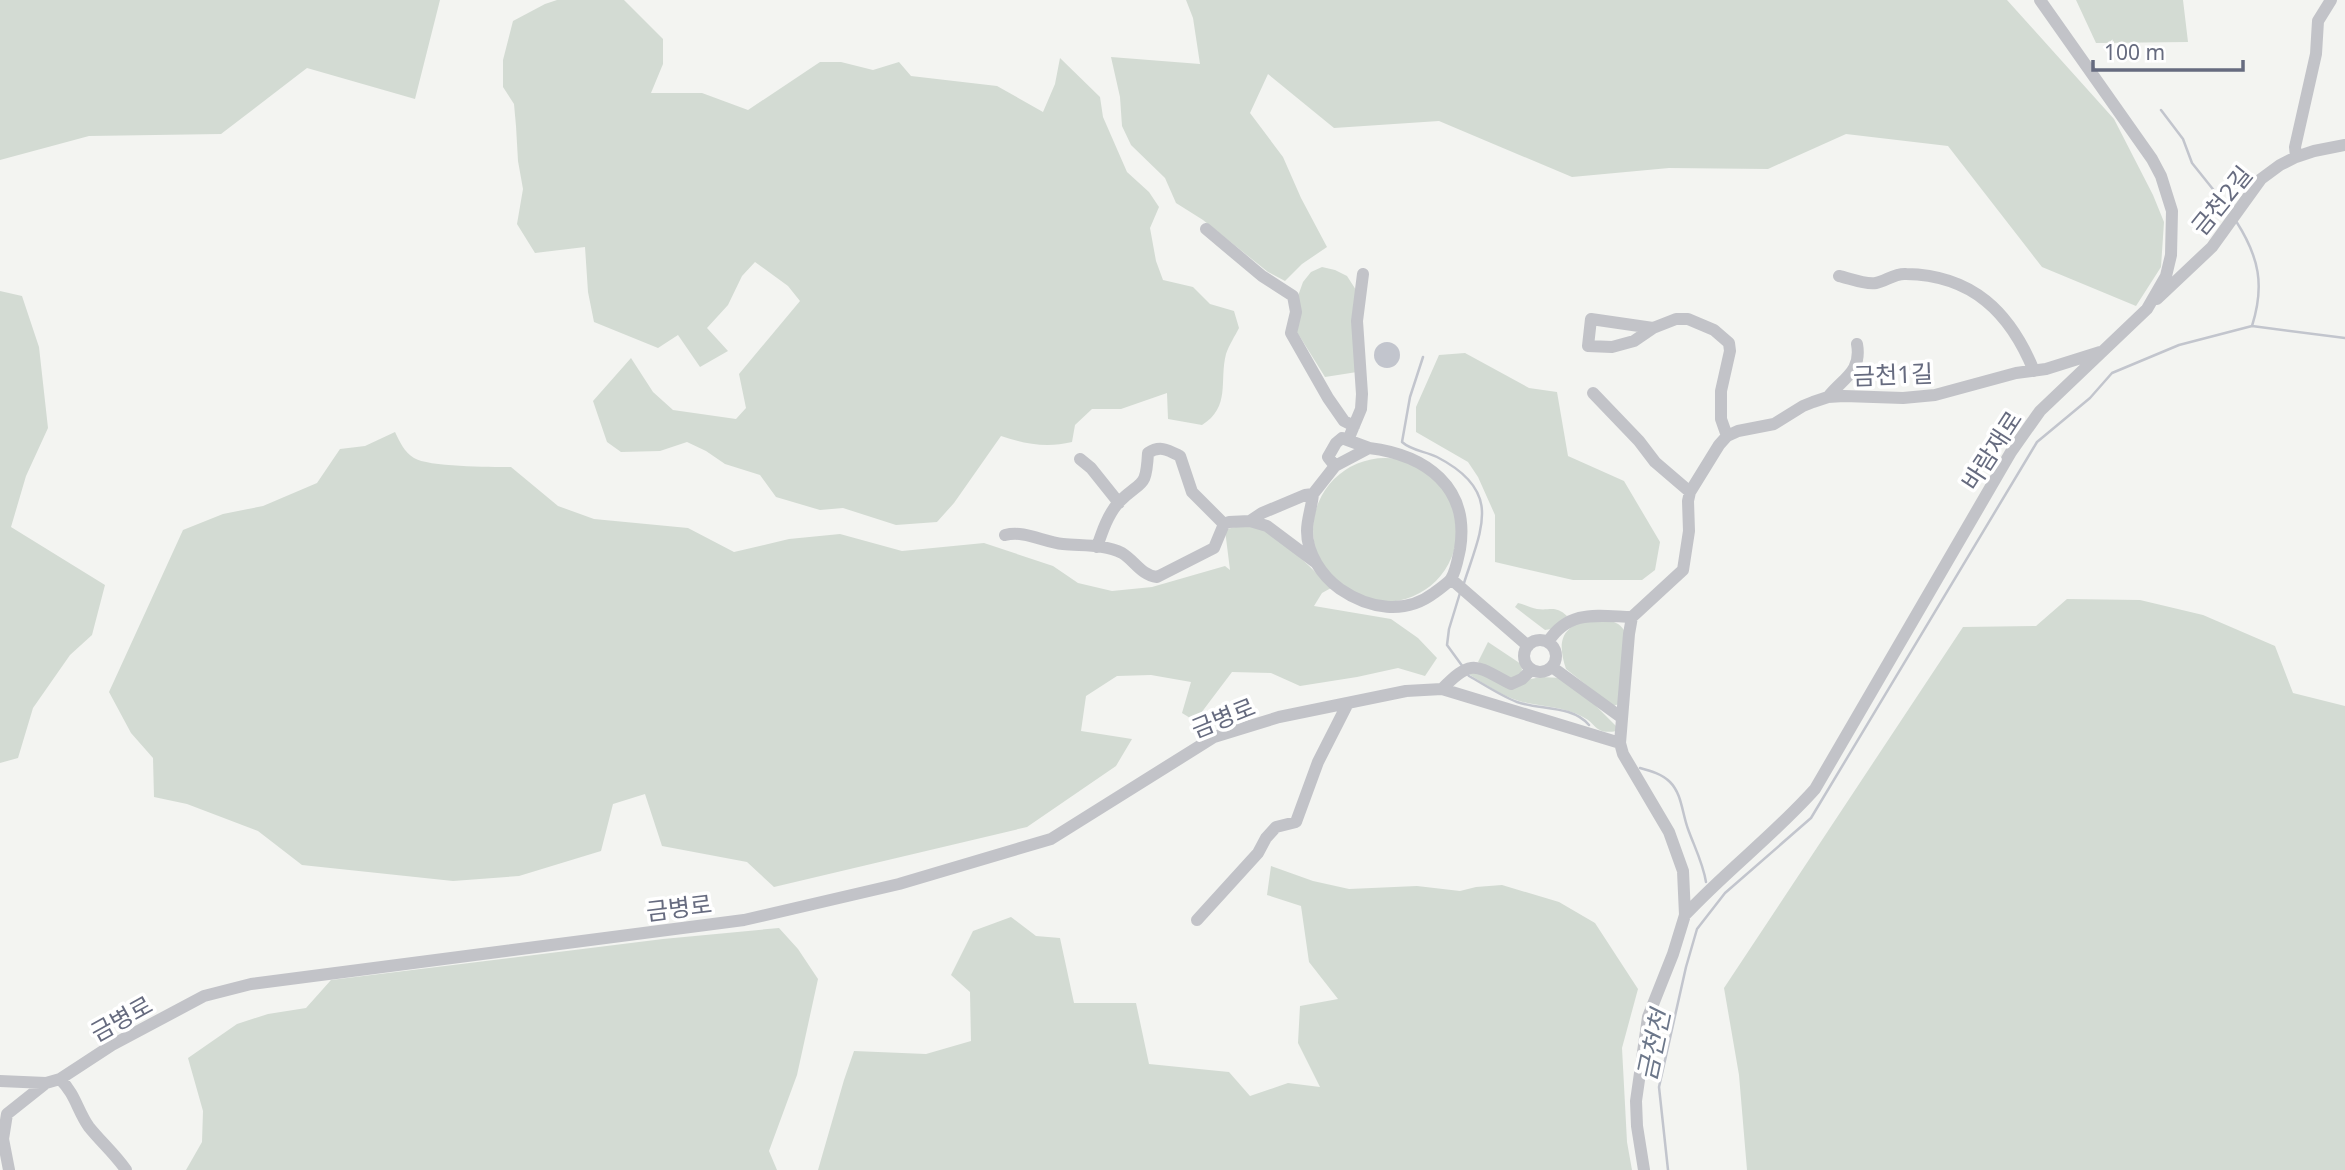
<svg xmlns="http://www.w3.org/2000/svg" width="2345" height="1170" viewBox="0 0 2345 1170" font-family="'Noto Sans','Noto Sans KR',sans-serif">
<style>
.green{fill:#d3dbd3}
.water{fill:#c2c5cd}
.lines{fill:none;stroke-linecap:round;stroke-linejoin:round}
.stream{stroke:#c2c5cd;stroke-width:2.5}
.minor{stroke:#c2c3c8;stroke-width:12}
.labels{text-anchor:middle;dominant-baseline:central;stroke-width:7;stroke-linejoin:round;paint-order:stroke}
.street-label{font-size:24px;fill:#666b7f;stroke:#fff}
.water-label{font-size:26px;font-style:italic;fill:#6c778a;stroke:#fff}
</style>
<rect width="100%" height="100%" fill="#f3f4f1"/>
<path class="green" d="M0,0H440L415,99L307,68L221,134L89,136L0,160Z
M557,0H624L663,39V64L651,93H702L748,110L820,62H841L873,70L899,62L911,76L997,86L1043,112L1055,84L1060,58L1100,97L1103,117L1127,172L1149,192L1159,207L1150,228L1156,261L1163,280L1193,287L1210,304L1234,311L1239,328C1235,336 1229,345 1226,354C1219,381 1231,407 1202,425L1168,419L1167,393L1121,409H1092L1075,425L1072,442C1046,448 1026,444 1001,436L954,503L937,522L896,525L843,508L820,510L776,497L760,475L725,464L706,451L687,442L660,451L621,452L607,442L593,401L631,358L653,392L673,410L736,419L746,408L739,374L800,301L788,286L755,262L742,276L728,305L707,328L728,351L700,367L678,335L658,348L594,322L588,292L585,247L535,253L517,224L523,189L518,161L516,126L514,104L503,87V60L513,21L545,4Z
M1186,0H2007L2114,119L2153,195L2164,222L2161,267L2136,306L2042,267L1948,146L1846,134L1768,169L1669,168L1572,177L1439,121L1334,128L1268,74L1250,113L1283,157L1301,198L1327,247L1302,264L1285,281L1268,272L1203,220L1176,203L1165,178L1131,145L1122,126L1120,97L1111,57L1200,64L1193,18Z
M2076,0H2183L2188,42L2096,43Z
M1322,267L1335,270L1347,276L1356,290L1357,372L1325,377L1297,332L1298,296L1303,282L1311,272Z
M0,291L22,296L39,347L48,428L26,476L11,527L105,585L92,635L70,655L33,708L18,758L0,763Z
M1465,353L1529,388L1557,392L1568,456L1624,481L1660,542L1655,570L1642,580H1573L1495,562V515L1478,477L1468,462L1416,432V407L1439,355Z
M395,432C400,442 404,452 414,458C428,467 492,467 511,467L558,506L594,519L688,528L734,552L789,539L840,534L902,551L984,543L1053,566L1078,583L1112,591L1152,587L1225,566L1230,570L1225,530C1235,526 1248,525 1258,527C1272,530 1320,575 1331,588L1322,593L1314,606L1391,619L1418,638L1437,658L1425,676L1398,668L1357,677L1300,686L1271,673L1232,672L1195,721L1182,713L1191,682L1151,675L1117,676L1086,696L1081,731L1132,739L1116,766L1027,827L774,887L747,862L662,846L645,794L613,804L601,851L519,876L453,881L302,865L258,831L187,804L154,797L153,758L131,733L109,692L183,530L223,514L263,506L317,483L340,449L365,446Z
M1313 530a72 72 0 1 1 144 0a72 72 0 1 1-144 0Z
M2067,599L2140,600L2203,615L2275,646L2293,693L2345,706V1170H1747L1739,1075L1724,988L1963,627L2036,626Z
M1518,603C1524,604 1531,608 1537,609C1550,611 1555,605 1567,616L1551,629L1545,630L1515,607Z
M1590,620C1604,621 1618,618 1625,632L1619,704L1613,706L1566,669C1557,642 1561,626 1590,620Z
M1488,642L1521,664L1522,670L1519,676L1512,680L1478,662Z
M1483,672L1526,680L1541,677L1562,678L1594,704L1616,726V731C1595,735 1597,724 1583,717C1563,706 1540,707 1519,701C1502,696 1485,684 1470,675V673Z
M1271,866L1313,881L1349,889L1417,886L1460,891L1476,887L1502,885L1559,902L1595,923L1638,989L1622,1048L1627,1142L1632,1170H818L844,1080L854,1051L926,1054L971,1041L970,992L951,975L973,931L1011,917L1036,936L1060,938L1074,1003H1136L1149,1064L1229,1072L1250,1096L1288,1083L1320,1087L1298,1043L1300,1006L1338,999L1309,962L1301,906L1267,895Z
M779,928L798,949L818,979L797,1075L769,1151L777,1170H186L202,1142L203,1111L188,1058L237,1024L268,1014L306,1008L331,980L663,939Z"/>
<path class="water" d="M1374 355a13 13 0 1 1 26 0a13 13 0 1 1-26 0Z"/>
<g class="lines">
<path class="stream" d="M2161,110L2183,139L2192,163L2228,208
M2236,221C2259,257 2265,285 2252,326
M1423,357L1410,397L1402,442C1412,451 1425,451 1437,457C1503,491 1482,527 1464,583
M1460,593L1449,629L1447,645L1463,667
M1467,673L1469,676C1485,685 1501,696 1517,702C1540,710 1572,705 1589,725
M1640,768C1651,771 1662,774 1670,782C1682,794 1682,813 1688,829C1694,846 1703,863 1706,882
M1668,1170L1659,1087L1686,967L1697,929L1725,893L1811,818L2037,442L2090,398L2112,373L2179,345L2252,326L2345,338"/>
<path class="minor" d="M2296,157L2295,147L2316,54L2318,21L2331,0
M1206,229L1262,276L1293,296L1296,312L1291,333L1328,398L1344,421L1354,426
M1839,276C1849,278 1865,285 1876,283C1886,281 1895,273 1906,274C1972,275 2010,312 2034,371
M2157,299L2212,247L2261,179L2280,165L2296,157L2314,151L2345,145
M1653,328L1591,319L1588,346L1612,347L1634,341L1653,328L1676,319H1688L1714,330L1729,343L1730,351L1721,391V419L1727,436
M1593,393L1639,441L1655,462L1690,492
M1828,397C1843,378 1862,372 1857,344
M1348,440L1361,409L1362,394L1357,321L1363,274
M1080,459L1091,468L1119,503
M1313,494L1335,466L1369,448L1342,438L1336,443L1328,457L1335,466
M1250,521L1267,526L1315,562
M1005,535C1025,530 1043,542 1063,544C1082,546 1105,544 1122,553C1135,561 1141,575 1157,577L1214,548L1224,524
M1097,547C1102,532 1108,514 1119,502C1142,479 1146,490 1148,453C1160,445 1168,450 1180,456L1192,492L1224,524L1229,522L1250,521L1262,513L1305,495L1313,494C1312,506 1307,519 1307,531C1307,554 1322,576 1340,589C1369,609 1405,615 1434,593C1439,589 1447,584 1451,579C1456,571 1458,558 1460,549C1470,487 1426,455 1369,448
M1451,579L1528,646
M1524 656a16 16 0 1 1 32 0a16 16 0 1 1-32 0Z
M1548,642C1569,609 1598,616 1632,617
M1552,667L1622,718
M1442,689C1473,657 1476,666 1511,684L1522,679L1531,670
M1620,743L1629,634L1632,617L1683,570L1689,531L1688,501L1690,492L1719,445L1727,436L1738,431L1774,424L1803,406L1813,402L1828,397L1844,396L1903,398L1935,395L2016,373L2046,369L2100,352
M1685,915C1726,871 1775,834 1815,789L2011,452L2040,411L2147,309L2166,276L2171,255L2172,211L2161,176L2152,159L2040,0
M1197,920L1258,853L1266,838L1276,827L1296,822L1318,762L1348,703
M60,1079C76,1095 77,1110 89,1127C101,1142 115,1154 126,1170
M0,1081L46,1083L60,1079L112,1045L204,996L251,984L744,920L899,884L1051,839L1214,737L1279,717L1406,691L1442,689L1620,743L1623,754L1669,832L1683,871L1685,915L1673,954L1648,1017L1636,1101L1637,1126L1644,1170
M9,1170L3,1139L7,1114L46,1083"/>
</g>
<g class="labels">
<g class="street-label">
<text transform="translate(2221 200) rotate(-51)">금천2길</text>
<text transform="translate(1893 374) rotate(-2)">금천1길</text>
<text transform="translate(1991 450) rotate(-57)">바람재로</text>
<text transform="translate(1223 717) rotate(-22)">금병로</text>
<text transform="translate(679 907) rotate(-7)">금병로</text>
<text transform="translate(121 1018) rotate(-29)">금병로</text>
</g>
<g class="water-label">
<text transform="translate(1653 1045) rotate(-78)">금천천</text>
</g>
</g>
<path d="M2093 60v10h150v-10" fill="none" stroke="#666b7f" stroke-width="3.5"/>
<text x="2104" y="60" font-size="21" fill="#666b7f" stroke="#ffffff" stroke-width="5" paint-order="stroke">100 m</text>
</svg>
